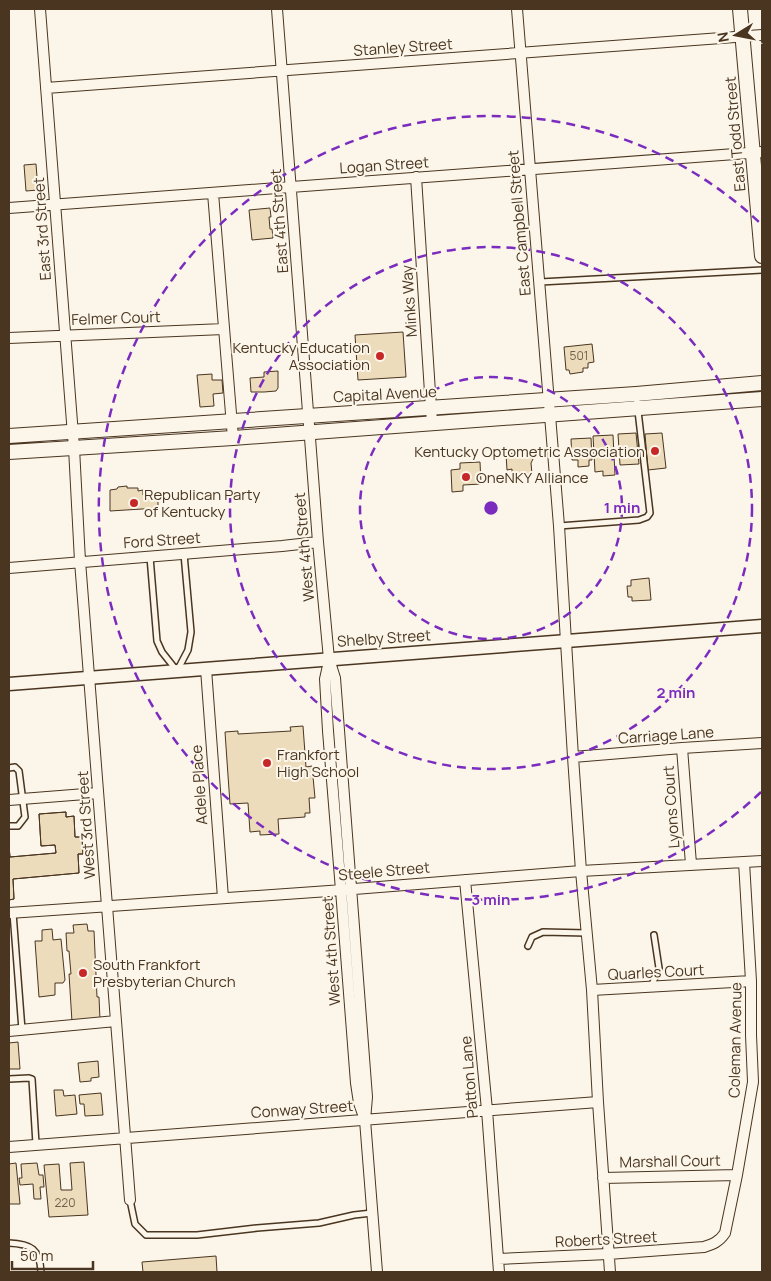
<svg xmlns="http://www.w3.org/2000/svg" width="771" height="1281" viewBox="0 0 771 1281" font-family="Manrope,sans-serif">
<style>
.building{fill:#ecdcbc;stroke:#4a3520}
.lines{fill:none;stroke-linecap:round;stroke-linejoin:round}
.service-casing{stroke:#4a3520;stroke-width:8}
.minor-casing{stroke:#4a3520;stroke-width:12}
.tertiary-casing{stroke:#4a3520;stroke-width:15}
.secondary-casing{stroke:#4a3520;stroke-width:16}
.service{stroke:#fbf6e9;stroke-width:5}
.minor{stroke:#fbf6e9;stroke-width:10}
.tertiary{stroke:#fbf6e9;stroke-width:12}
.secondary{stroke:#fbf6e9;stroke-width:14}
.ring{fill:none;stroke:#7b2cbf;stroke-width:2.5;stroke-dasharray:9 6}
.poi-dot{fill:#c62828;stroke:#fbf6e9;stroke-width:2}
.labels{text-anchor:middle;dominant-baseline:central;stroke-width:4;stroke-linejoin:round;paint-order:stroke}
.number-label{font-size:12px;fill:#725f47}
.street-label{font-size:15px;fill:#4a3520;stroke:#fbf6e9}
.poi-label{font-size:15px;fill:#4a3520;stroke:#fbf6e9;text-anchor:start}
.centre{fill:#7b2cbf;stroke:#fbf6e9;stroke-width:2.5}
.ring-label{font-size:15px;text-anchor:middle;font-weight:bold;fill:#7b2cbf;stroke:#fbf6e9;stroke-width:4;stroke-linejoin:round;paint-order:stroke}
</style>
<rect width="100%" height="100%" fill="#fbf6e9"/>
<path class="building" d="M36,164L38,190L26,191L24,165Z
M270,208L271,217H269L270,229H272L273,238L252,240L249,210Z
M403,332L406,377L358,380L355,335Z
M592,344L594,362L588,363V368H583V372L570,374L569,370H566L564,347Z
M278,371V388L276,391L264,392H251L250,378L264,377V372Z
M212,374V380H222L223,393L213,394L214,406L200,407L197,375Z
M636,433L639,464L620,465L618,434Z
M662,433L666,468L648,470L645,434Z
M613,435L615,475L603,476V471L595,472L593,436Z
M591,438L592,460H589V466L578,467V460H572L571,439Z
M515,450H519L520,453L531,452L533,459L531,463L532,474H528V475L512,476V469L507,470L506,454L515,453Z
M480,462L481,484L463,485V491L452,492L451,470L460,469V463Z
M127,486V488H138V491L143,490V495L158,494V508L110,511V490L117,489L118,487Z
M649,578L651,600L632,601V597H628L627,586H631V580Z
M303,726L306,767L312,766L315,798H309L310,813H305V817L278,819L279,834L260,835V831L250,832L248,803L230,804L225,732L238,731V734L291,731L290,727Z
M66,812V817L74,816L75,837H82L83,854H78L79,873L13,879L14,899L9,900V846L10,857L56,853L55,845L41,846L39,814Z
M66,812V817L74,816L75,837H82L83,854H78L79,873L13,879L14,899L9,900V846L10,857L56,853L55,845L41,846L39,814Z
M87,924L88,931H94L97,997H99L100,1020L72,1022L69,974H71L69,951H67L66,933H74L73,925Z
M52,929L53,940L61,939L65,980L63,983H55V995L39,997L35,941H42V930Z
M18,1042L20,1069H9V1043Z
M98,1061L99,1077L91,1078V1081L80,1082L78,1063Z
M54,1090H63L64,1096L75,1095L77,1114L56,1116Z
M101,1093L103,1115L85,1116L84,1104H80L79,1095Z
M84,1162L88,1215L49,1217L44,1165L59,1164L61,1190H72L70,1163Z
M16,1163L20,1204H9V1164Z
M37,1163L39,1175H43L44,1187H40L41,1199H34L33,1184L20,1185L19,1178H22L21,1164Z
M216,1256L217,1272H143L142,1262Z"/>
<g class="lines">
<g class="service-casing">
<path id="service" d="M540,282L762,270
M559,526L639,520L647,517L650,513L636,394
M150,557L157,641L162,652L177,671L188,650L191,632L184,554
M9,768L15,767L19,771L25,817L18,826H9
M13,913L22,1030
M528,946L532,937L543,932L587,933
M651,987L659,968L654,935
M9,1079L29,1078L32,1079L36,1144
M130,1200L135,1224L146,1235H197L257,1228L319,1223L354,1215L372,1213
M9,1243C31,1244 40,1249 41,1272"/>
</g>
<g class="minor-casing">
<path id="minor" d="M40,9L74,448L80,561L130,1200
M277,9L318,542L329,659L335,678L367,1097L365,1120L377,1272
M517,9L559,526L573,757L581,871L592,990L598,1102L610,1272
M46,88L762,35
M416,177L432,423
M213,193L233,438
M9,208L762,152
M9,338L224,329
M9,568L282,546L318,542
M329,661L325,679L328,731L341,890L356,1083L359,1103L364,1117
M206,669L223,898
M682,748L691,864
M573,757L682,748L762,743
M9,800L98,793
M465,880L487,1110L499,1272
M9,913L329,891L581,871L762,861
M592,990L751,981
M9,1031L116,1021
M9,1147L598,1102
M603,1178L737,1175
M498,1259L608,1254L704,1247C713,1244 719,1242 725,1233L737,1175L753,1082L751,1035V981L744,862"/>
</g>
<g class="tertiary-casing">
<path id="tertiary" d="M9,684L762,626"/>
</g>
<g class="secondary-casing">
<path id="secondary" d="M740,9L762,256
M9,436L636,394L762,383
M9,452L233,438L762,399"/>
</g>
<use href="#service" class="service"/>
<use href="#minor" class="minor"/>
<use href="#tertiary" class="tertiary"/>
<use href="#secondary" class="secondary"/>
</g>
<g class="ring">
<circle cx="491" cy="508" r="131"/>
<circle cx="491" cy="508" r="261"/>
<path d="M761 792A392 392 0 1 1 761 224"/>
</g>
<g class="poi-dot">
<circle cx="380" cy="356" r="5"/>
<circle cx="655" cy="451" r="5"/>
<circle cx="466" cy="477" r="5"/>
<circle cx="134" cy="503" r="5"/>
<circle cx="267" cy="763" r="5"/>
<circle cx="83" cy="973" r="5"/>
</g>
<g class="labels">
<g class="number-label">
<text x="579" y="355">501</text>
<text x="65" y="1202">220</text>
</g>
<g class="street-label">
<text transform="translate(403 47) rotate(-4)">Stanley Street</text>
<text transform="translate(735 134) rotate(-95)">East Todd Street</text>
<text transform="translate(384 165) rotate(-4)">Logan Street</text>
<text transform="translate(279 221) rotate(-94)">East 4th Street</text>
<text transform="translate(519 223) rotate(-95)">East Campbell Street</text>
<text transform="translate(42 229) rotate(-94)">East 3rd Street</text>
<text transform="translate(409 301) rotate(-94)">Minks Way</text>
<text transform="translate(116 318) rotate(-2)">Felmer Court</text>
<text transform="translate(385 394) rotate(-3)">Capital Avenue</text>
<text transform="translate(162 540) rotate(-4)">Ford Street</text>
<text transform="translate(304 547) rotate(-95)">West 4th Street</text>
<text transform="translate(384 638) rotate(-4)">Shelby Street</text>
<text transform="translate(666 735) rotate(-4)">Carriage Lane</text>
<text transform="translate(199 785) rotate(-94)">Adele Place</text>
<text transform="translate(671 807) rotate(-94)">Lyons Court</text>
<text transform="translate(86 825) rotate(-94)">West 3rd Street</text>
<text transform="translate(384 871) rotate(-5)">Steele Street</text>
<text transform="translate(331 951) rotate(-94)">West 4th Street</text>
<text transform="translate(656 972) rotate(-3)">Quarles Court</text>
<text transform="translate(735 1040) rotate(-89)">Coleman Avenue</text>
<text transform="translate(469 1077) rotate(-95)">Patton Lane</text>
<text transform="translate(302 1109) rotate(-4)">Conway Street</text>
<text transform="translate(670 1161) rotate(-1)">Marshall Court</text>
<text transform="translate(606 1239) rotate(-3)">Roberts Street</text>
</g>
<g class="poi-label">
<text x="370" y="347" text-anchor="end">Kentucky Education<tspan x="370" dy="17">Association</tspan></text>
<text x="645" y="451" text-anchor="end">Kentucky Optometric Association</text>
<text x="476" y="477">OneNKY Alliance</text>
<text x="144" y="494">Republican Party<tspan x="144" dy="17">of Kentucky</tspan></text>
<text x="277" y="754">Frankfort<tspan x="277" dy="17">High School</tspan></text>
<text x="93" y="964">South Frankfort<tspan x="93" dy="17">Presbyterian Church</tspan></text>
</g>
</g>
<circle cx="491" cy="508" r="8" class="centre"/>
<g class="ring-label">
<text x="622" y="513">1 min</text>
<text x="676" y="698">2 min</text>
<text x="491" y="905">3 min</text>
</g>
<rect width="771" height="1281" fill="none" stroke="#4a3520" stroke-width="20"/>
<g transform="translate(736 35) rotate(260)" stroke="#fbf6e9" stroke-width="4" paint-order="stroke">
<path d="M0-4L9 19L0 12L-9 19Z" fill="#4a3520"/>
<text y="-8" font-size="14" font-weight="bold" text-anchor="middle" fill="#4a3520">N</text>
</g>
<path d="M12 1261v8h81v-8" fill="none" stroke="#4a3520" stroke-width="2.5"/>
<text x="20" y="1261" font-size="15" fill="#4a3520" stroke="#fbf6e9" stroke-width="4" paint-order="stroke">50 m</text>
</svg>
